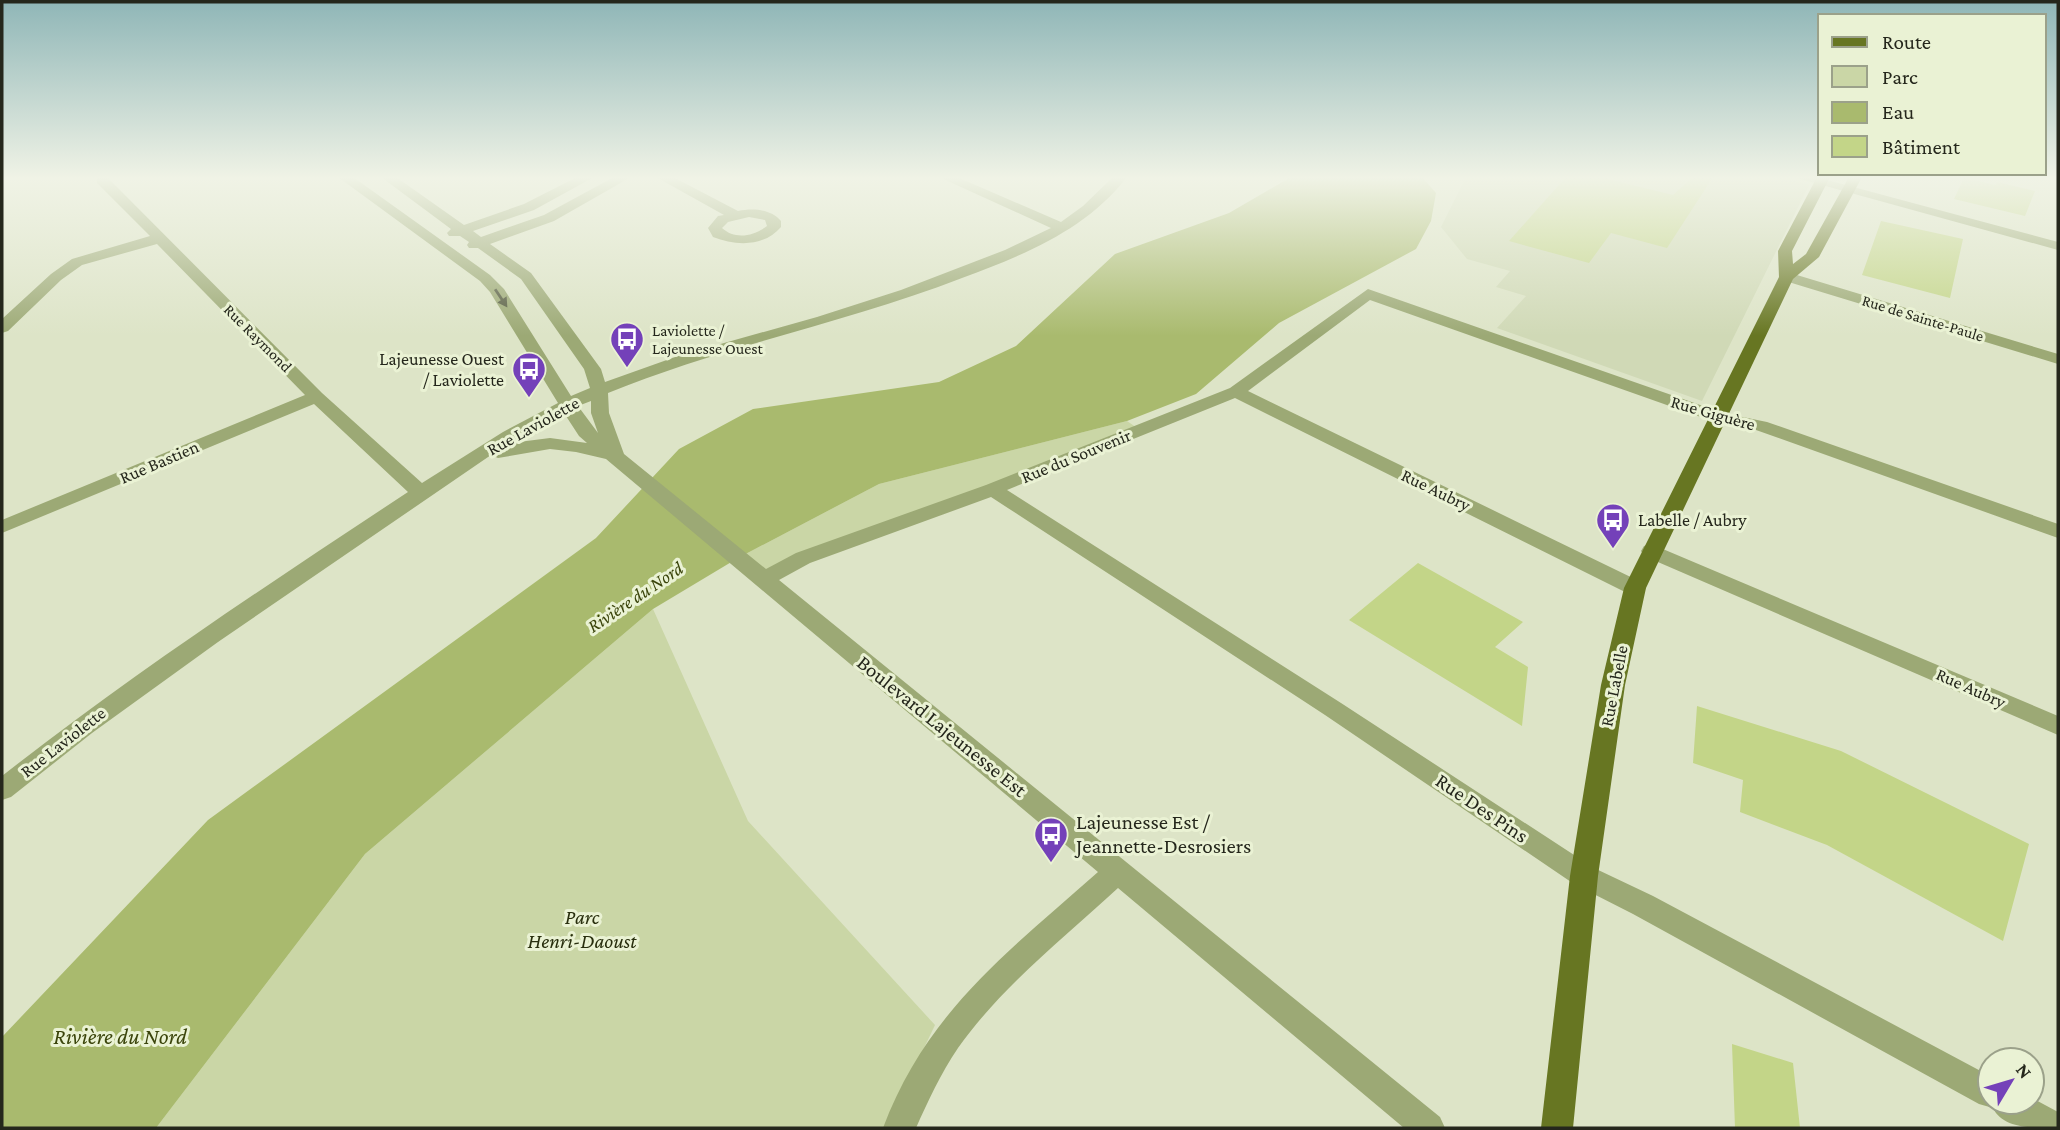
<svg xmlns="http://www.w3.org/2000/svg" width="2060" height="1130" viewBox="0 0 2060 1130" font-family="'Crimson Pro',serif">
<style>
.built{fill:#d0d9b6}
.green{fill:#cad6a6}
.water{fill:#a9ba6e}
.building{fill:#c3d588}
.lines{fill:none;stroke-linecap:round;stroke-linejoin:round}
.minor{fill:#9ca975;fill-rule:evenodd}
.major{fill:#677622;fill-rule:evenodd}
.oneway{fill:#555b40}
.labels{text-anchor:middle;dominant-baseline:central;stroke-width:6;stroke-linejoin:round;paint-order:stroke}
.far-street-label{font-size:16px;fill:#25271c;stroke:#eaf2d4}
.far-poi-label{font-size:16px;fill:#25271c;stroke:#eaf2d4;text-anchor:start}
.poi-label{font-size:18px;fill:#25271c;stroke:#eaf2d4;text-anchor:end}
.street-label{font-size:18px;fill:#25271c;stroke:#eaf2d4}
.water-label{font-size:19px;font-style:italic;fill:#3a440a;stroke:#eaf2d4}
.near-street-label{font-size:21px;fill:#25271c;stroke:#eaf2d4}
.near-poi-label{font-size:21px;fill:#25271c;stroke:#eaf2d4;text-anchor:start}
.near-park-label{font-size:21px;font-style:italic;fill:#282e0d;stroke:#eaf2d4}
.near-water-label{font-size:23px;font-style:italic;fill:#3a440a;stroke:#eaf2d4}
</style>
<rect width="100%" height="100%" fill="#dde4c7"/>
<path class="built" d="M1466,177H1781L1809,185L1702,401L1497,328L1526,296L1496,287L1510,271L1467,259L1441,227Z"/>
<path class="green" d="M1127,421L1140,430L763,580L738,558L879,484Z
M653,609L748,821L935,1025L886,1128H156L365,854Z"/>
<path class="water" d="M1291,177H1422L1436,193L1431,221L1416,249L1279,323L1196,394L1127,421L879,484L738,558L653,609L365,854L156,1128H2V1037L208,820L596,538L679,449L753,409L939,382L1016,346L1115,254L1229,213Z"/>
<path class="building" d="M1566,177H1599L1673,195L1693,177H1713L1667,248L1611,233L1589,263L1509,241Z
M1964,178L1996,185L1997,182L2035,191L2025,216L1954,199Z
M1881,221L1963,239L1950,298L1862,275Z
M1418,563L1523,622L1495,647L1528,667L1522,726L1349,620Z
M1697,706L1841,751L2029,844L2003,941L1827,845L1740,812L1743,780L1693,763Z
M1732,1044L1793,1063L1800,1128H1735Z"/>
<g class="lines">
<path class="minor" d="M97,177H110L109,179L322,393L422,483L503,432L558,403L490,292L480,281L338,177H353L490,275L504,289L571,396L590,388L584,369L521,279L478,248H469L467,245L469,242L460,236H449L447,233L451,229L381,177H396L464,225L524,204L577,177H594L534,210L473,231L481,237L544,215L614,177H631L554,221L490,244L531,273L601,369L605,382L678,356L817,317L901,290L1005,250L1051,228L939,177H957L1061,222L1083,206L1113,177H1127C1086,230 1024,255 962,278C846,323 723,346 608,393L609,413L624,454L766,569L796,553L986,485L1230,388L1368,289L1723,413L1767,422L2058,524V538L1756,430L1712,421L1370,300L1248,391L1643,583L1646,588L1643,593L1635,595L1627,593L1235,398L1007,490L1341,703L1594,868L1653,896L1990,1076V1102H2032V1098L2058,1112V1128C2038,1128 2003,1130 1993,1108L1979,1104L1633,914L1574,884L1325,715L991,497L810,563L779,580L1440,1117L1445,1128H1404L1118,888C1063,939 1002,986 958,1048C941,1073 928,1101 916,1128H883C927,1011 1009,951 1098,872L606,459L576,452L550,449L498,458L491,455L218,642L92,733L11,797L2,800V776C132,674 270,583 408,492L314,404L2,533V520L305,395L157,244L82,265L61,280L8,331L2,333V319L51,274L72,259L150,236L97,183ZM591,401V413L598,433L578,406ZM564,413L579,436L587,443L550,438L511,443Z
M656,177H673L738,211C753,208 771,209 781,221V227C764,247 736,246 713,237L708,228L718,216L724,215ZM749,217L765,220L767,226C754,236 735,240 722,228L728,222Z
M1793,177H1816L2058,242V250Z
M1787,272L2058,354V364L1782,280L1779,277L1782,274Z
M1651,544L2058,716V735L1644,556L1641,551L1644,546Z"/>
<path class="major" d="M1817,177H1830L1792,251L1793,264L1806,254L1849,177H1862L1819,257L1793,279L1646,588L1625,685L1598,876L1573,1128H1541L1570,876L1601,685L1624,588L1779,277L1778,251Z"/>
</g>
<defs><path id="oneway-solid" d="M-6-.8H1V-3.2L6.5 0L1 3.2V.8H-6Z" transform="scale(1.75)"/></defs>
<use class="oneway" href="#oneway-solid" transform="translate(501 298) rotate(56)"/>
<linearGradient id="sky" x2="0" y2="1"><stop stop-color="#8fb6b7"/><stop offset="0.53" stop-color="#f0f3e6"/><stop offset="1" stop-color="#f0f3e6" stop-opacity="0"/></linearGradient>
<rect width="2060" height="336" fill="url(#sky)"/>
<defs>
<g id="bus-pin" transform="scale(1.75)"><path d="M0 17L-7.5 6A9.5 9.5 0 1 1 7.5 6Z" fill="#7441b9" stroke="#eaf2d4"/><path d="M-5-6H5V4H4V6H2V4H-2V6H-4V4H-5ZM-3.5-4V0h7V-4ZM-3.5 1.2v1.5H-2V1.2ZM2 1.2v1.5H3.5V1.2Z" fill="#fff"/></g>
</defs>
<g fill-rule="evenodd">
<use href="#bus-pin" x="627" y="339"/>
<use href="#bus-pin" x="529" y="369"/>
<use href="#bus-pin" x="1613" y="520"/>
<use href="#bus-pin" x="1051" y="834"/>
</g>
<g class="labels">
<g class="far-street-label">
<text transform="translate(1923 318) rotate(17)">Rue de Sainte-Paule</text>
<text transform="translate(258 338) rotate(45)">Rue Raymond</text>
</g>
<g class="far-poi-label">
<text x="652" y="330">Laviolette /<tspan x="652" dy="18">Lajeunesse Ouest</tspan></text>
</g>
<g class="poi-label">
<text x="504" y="359">Lajeunesse Ouest<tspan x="504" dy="21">/ Laviolette</tspan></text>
<text x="1638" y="520" text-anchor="start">Labelle / Aubry</text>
</g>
<g class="street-label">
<text transform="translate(1713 413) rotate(16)">Rue Giguère</text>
<text transform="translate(533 426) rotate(-29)">Rue Laviolette</text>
<text transform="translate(1076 456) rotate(-22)">Rue du Souvenir</text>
<text transform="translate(159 462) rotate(-23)">Rue Bastien</text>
<text transform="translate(1436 490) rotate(26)">Rue Aubry</text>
<text transform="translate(1614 686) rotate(-79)">Rue Labelle</text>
<text transform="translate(1971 688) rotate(24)">Rue Aubry</text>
<text transform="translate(63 742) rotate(-38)">Rue Laviolette</text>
</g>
<g class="water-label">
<text transform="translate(635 597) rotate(-34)">Rivière du Nord</text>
</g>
<g class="near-street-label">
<text transform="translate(942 726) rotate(39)">Boulevard Lajeunesse Est</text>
<text transform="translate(1482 808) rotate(34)">Rue Des Pins</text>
</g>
<g class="near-poi-label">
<text x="1076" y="822">Lajeunesse Est /<tspan x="1076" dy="24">Jeannette-Desrosiers</tspan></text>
</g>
<g class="near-park-label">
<text x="582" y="917">Parc<tspan x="582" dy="24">Henri-Daoust</tspan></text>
</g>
<g class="near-water-label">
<text x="120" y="1036">Rivière du Nord</text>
</g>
</g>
<rect width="2060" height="1130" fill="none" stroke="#25271c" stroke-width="7"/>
<rect x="1818" y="14" width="228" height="161" fill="#eaf2d4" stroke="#9ba18a" stroke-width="2"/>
<rect x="1832" y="37" width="35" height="10" fill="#677622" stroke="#9ba18a" stroke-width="2"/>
<text x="1882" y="49" font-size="21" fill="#25271c">Route</text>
<rect x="1832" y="66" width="35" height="21" fill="#cad6a6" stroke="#9ba18a" stroke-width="2"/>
<text x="1882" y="84" font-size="21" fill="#25271c">Parc</text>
<rect x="1832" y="102" width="35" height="21" fill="#a9ba6e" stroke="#9ba18a" stroke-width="2"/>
<text x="1882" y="119" font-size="21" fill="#25271c">Eau</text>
<rect x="1832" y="136" width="35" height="21" fill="#c3d588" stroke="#9ba18a" stroke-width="2"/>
<text x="1882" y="154" font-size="21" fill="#25271c">Bâtiment</text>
<g transform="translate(2011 1081) rotate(52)"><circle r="33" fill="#eaf2d4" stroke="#9ba18a" stroke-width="2"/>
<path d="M0-5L12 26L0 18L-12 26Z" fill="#7441b9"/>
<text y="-10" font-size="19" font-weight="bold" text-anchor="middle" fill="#25271c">N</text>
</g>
</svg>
